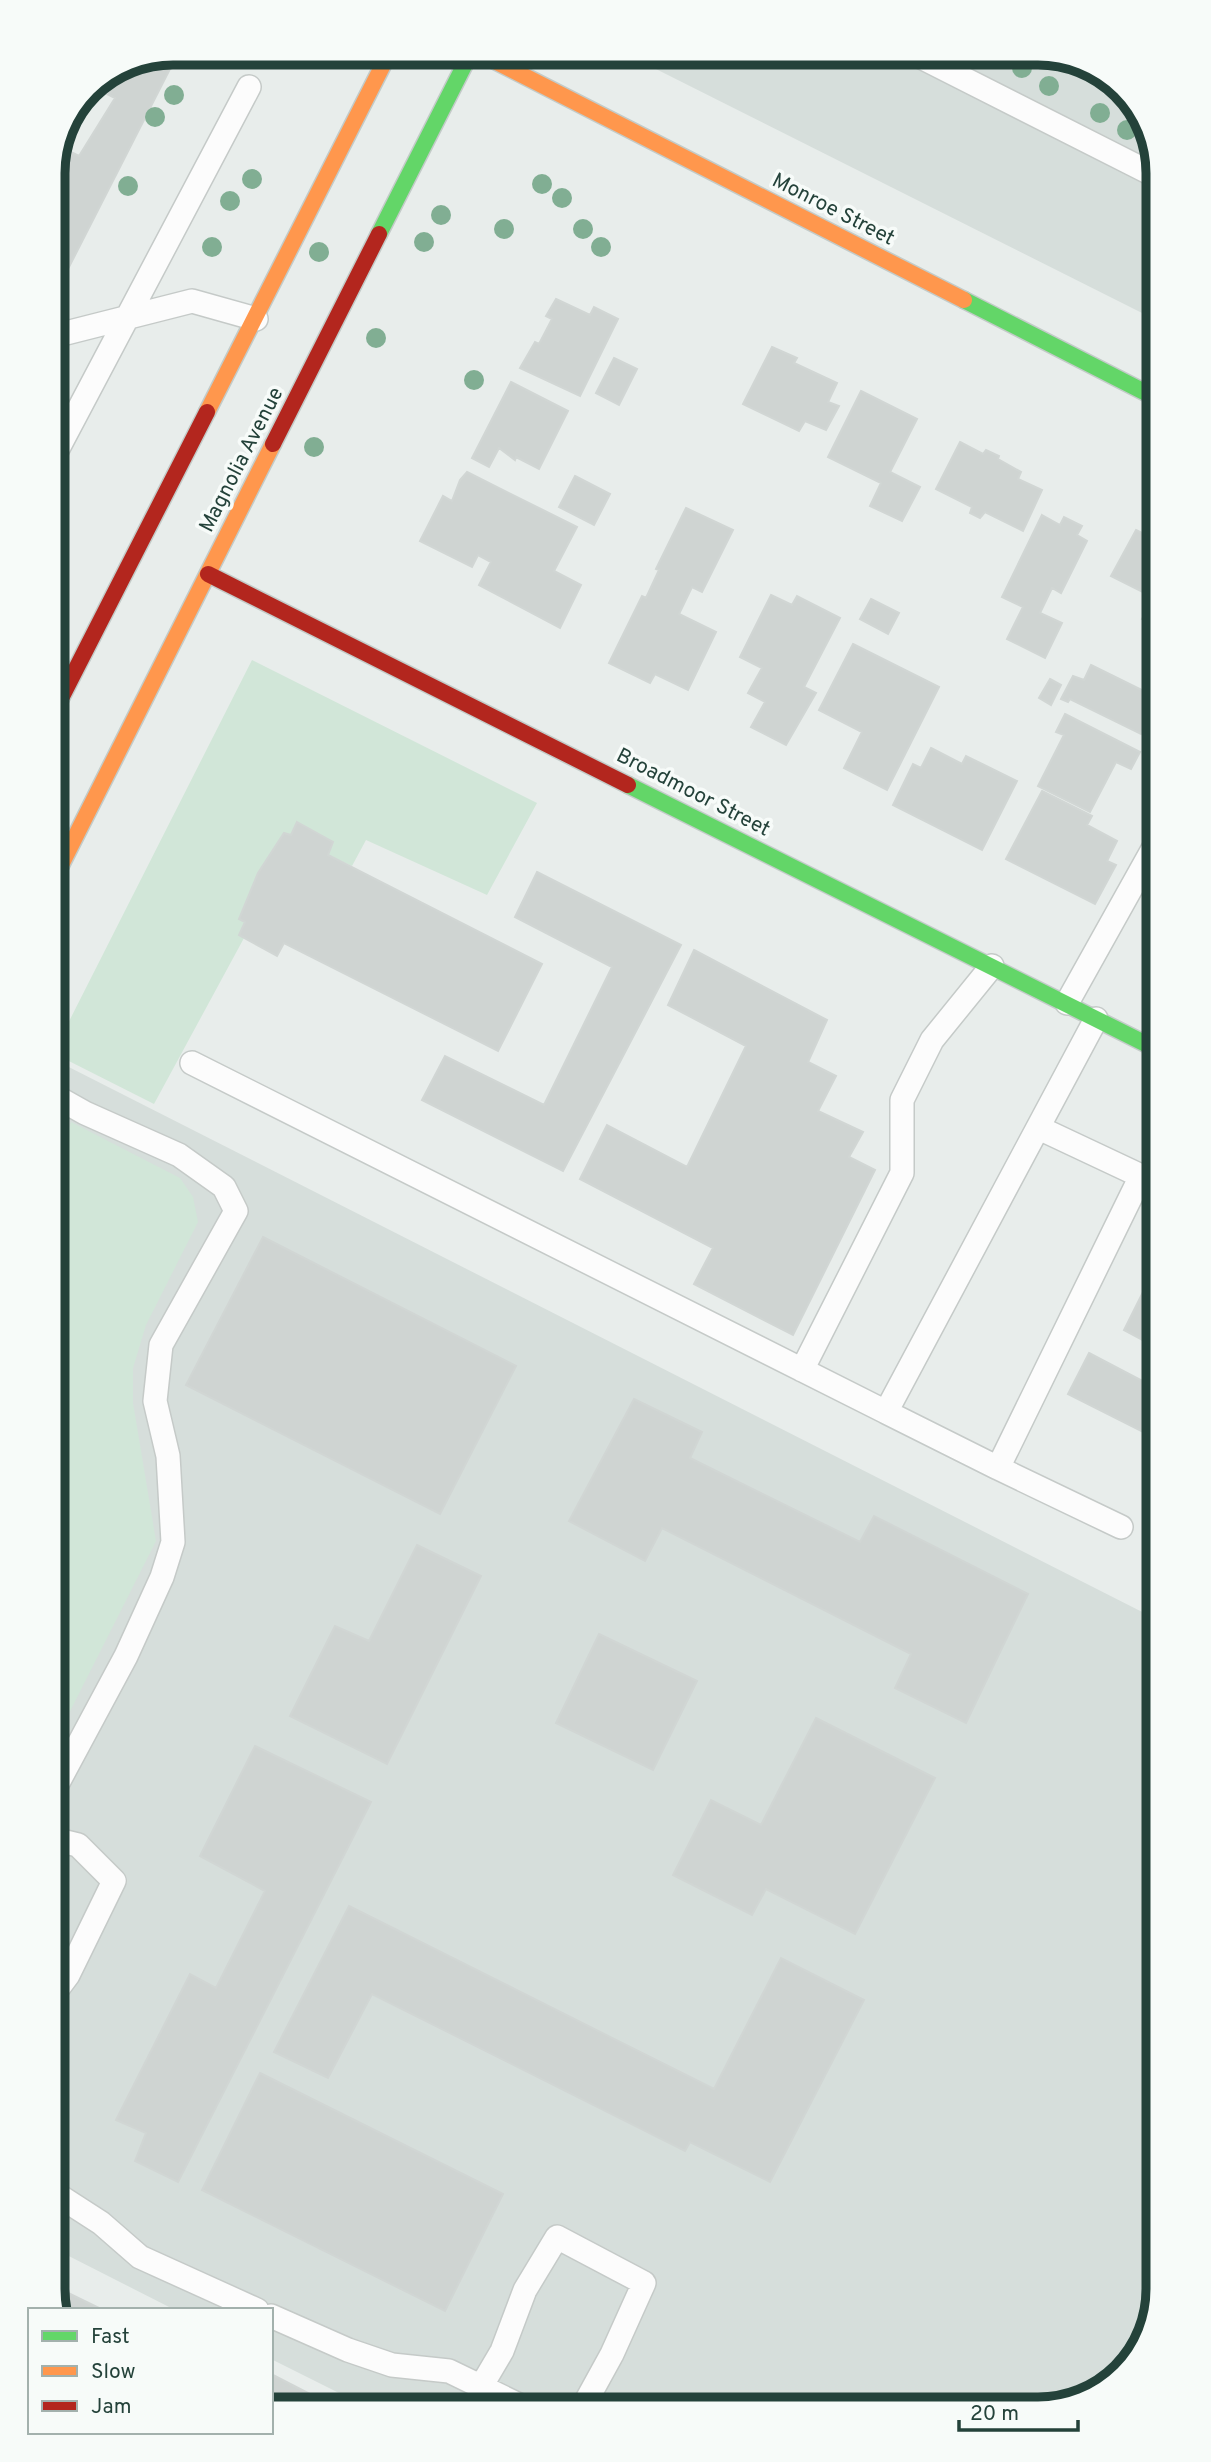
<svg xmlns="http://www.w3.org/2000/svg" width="1211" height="2462" viewBox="0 0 1211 2462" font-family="Overpass,sans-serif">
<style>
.built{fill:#d6dedb}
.green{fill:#d1e6d8}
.building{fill:#cfd4d2;stroke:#d1d6d4;stroke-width:2}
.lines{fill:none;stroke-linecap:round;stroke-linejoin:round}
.lane-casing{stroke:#c5cac8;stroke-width:26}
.fast-casing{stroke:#c3cbc8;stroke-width:19}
.slow-casing{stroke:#c3cbc8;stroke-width:19}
.jam-casing{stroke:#c3cbc8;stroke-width:19}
.lane{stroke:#fcfcfc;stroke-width:23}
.fast{stroke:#63d668;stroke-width:16}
.slow{stroke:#ff974d;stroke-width:16}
.jam{stroke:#b3261e;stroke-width:16}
.tree{fill:#81ae93}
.labels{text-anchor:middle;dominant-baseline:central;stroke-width:7;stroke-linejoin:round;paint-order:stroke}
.street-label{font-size:21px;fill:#24423a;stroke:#f7fbf9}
.rim{fill:none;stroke:#24423a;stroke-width:9}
</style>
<rect width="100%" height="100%" fill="#e8edeb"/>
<path class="built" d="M1046,53L1111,77L1149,127L1158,173V321L632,57Z
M53,1059L1158,1620V2290L1138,2356L1084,2400L367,2407L271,2359V2310H175L53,2248Z"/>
<path class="green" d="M252,660L537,803L487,895L366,840L352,866L328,855L333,842L297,823L291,835L284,833L258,873L240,919L245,922L239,935L244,938L154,1104L53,1053Z
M71,1122L180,1178L193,1197L198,1222L146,1325L133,1368V1403L156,1541L53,1745V1185Z"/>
<path class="building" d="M174,61L68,269L53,261V165L61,147L79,156L115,98L91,86L127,62Z
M556,299L590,315L594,307L618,319L580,396L520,368L535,342L539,344L552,319L546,316Z
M772,347L797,358L794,363L837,383L828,402L839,406L826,430L805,421L799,431L743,404Z
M614,358L637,369L619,405L596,393Z
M511,382L568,411L539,469L516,457L515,460L499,448L489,467L472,458Z
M861,391L917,419L890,472L920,487L902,521L870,506L881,483L828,457Z
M960,442L983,454L986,450L999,456L998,459L1021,472L1018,479L1042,490L1023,531L985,512L980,518L970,513L972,507L936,489Z
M467,472L577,527L554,571L581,585L560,628L479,585L491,562L478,555L472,567L420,541L443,496L452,501L460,480Z
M575,476L610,494L594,525L559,507Z
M686,508L733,530L702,592L692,587L679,614L716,632L688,690L655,674L650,683L609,663L642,596L646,598L659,570L656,569Z
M1042,515L1060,525L1064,517L1082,526L1077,535L1087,541L1061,593L1052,588L1040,613L1062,623L1045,658L1007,639L1023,607L1002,597Z
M1136,530L1158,541V627L1142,619L1153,597L1111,576Z
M771,595L792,605L797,596L840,618L804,687L816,693L786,745L751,727L765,702L748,693L762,668L740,657Z
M871,599L899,613L888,634L860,619Z
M853,644L939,687L887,790L844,768L862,732L819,710Z
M1091,665L1158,698L1141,734L1070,699L1068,702L1061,699L1073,676L1084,680Z
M1050,679L1061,685L1051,705L1039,698Z
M1065,714L1140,752L1131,769L1116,762L1090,812L1038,786L1064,735L1056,732Z
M931,748L962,764L966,756L1017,781L982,850L893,805L913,764L921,768Z
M1042,791L1092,816L1087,825L1117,841L1107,861L1116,865L1095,904L1006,859Z
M297,822L333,842L328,855L542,964L498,1051L284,943L277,956L239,935L245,922L239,919L258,873L284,833L291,835Z
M537,872L681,945L563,1171L422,1100L445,1056L544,1105L612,967L515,917Z
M694,950L827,1020L808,1062L836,1076L818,1111L863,1132L849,1157L875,1170L793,1335L694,1284L713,1248L580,1179L607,1125L687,1167L746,1046L668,1005Z
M263,1237L516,1366L440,1514L186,1385Z
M1152,1274L1158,1277V1337L1154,1346L1124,1330Z
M1089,1353L1158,1389L1157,1439L1068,1394Z
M634,1399L702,1432L690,1458L860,1542L874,1516L1028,1594L966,1723L895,1688L911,1654L662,1528L645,1561L569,1521Z
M417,1545L481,1576L387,1764L290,1716L335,1626L369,1641Z
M599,1634L697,1681L653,1770L556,1723Z
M816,1718L935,1778L855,1934L766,1889L752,1915L673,1875L711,1800L761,1825Z
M255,1746L371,1802L178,2182L135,2161L146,2133L116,2120L190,1974L216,1988L265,1891L200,1856Z
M349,1906L714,2089L781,1958L864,2000L770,2182L690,2142L685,2151L372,1994L328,2078L274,2052Z
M260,2073L503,2194L445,2311L202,2190Z
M62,2290L103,2310H57L55,2304Z
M271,2374L337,2408H271Z"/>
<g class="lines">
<g class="lane-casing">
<path id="lane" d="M915,54L1158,177
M53,326L66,333L192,301L256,319
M53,458L249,87
M1067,1003L1158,840
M192,1063L886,1412L1096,1019
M802,1370L902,1173V1100L932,1040L992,966
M886,1412L998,1468L1141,1176L1039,1128
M998,1468L1121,1527
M53,1792L126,1656L162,1577L173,1542L168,1456L155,1401L161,1345L236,1211L224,1187L179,1155L85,1113L53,1095
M53,1995L68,1975L114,1881L78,1845L53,1839
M53,2192L101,2223L140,2257L257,2310
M271,2316L348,2350L392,2365L449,2371L521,2406
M482,2385L502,2351L525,2290L557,2237L644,2283L612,2354L584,2405"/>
</g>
<g class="fast-casing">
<path id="fast" d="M379,234L468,58
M964,300L1158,399
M628,785L1158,1050"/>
</g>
<g class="slow-casing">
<path id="slow" d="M489,58L964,300
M207,412L386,59
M53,881L273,444"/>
</g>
<g class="jam-casing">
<path id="jam" d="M273,444L379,234
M208,574L628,785
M53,714L207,412"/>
</g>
<use href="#lane" class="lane"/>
<use href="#fast" class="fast"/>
<use href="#slow" class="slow"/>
<use href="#jam" class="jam"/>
</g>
<g class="tree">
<circle cx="1022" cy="68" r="10"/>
<circle cx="1049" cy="86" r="10"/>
<circle cx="174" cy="95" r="10"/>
<circle cx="1100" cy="113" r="10"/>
<circle cx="155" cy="117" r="10"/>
<circle cx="1127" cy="130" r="10"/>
<circle cx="252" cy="179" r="10"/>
<circle cx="542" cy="184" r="10"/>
<circle cx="128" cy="186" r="10"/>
<circle cx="562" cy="198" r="10"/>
<circle cx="230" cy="201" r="10"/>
<circle cx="441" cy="215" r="10"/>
<circle cx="504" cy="229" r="10"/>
<circle cx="583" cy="229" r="10"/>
<circle cx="424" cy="242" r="10"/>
<circle cx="212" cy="247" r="10"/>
<circle cx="601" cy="247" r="10"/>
<circle cx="319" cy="252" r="10"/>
<circle cx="376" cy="338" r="10"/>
<circle cx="474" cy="380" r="10"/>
<circle cx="314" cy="447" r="10"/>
</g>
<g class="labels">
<g class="street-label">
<text transform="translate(833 210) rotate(27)">Monroe Street</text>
<text transform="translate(242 460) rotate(-63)">Magnolia Avenue</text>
<text transform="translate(693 793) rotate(27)">Broadmoor Street</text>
</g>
</g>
<path d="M0 0H1211V2462H0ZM173 65H1038A108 108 0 0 1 1146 173V2289A108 108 0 0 1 1038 2397H173A108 108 0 0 1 65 2289V173A108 108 0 0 1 173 65Z" fill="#f7fbf9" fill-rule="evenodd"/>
<path class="rim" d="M173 65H1038A108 108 0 0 1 1146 173V2289A108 108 0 0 1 1038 2397H173A108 108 0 0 1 65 2289V173A108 108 0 0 1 173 65Z"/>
<rect x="28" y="2308" width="245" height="126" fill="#f7fbf9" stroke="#a3b1ad" stroke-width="2"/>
<rect x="42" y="2331" width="35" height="10" fill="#63d668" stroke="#a3b1ad" stroke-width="2"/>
<text x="91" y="2343" font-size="21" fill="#24423a">Fast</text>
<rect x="42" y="2366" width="35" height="10" fill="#ff974d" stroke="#a3b1ad" stroke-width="2"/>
<text x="91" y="2378" font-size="21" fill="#24423a">Slow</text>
<rect x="42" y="2401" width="35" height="10" fill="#b3261e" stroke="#a3b1ad" stroke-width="2"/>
<text x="91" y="2413" font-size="21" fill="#24423a">Jam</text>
<path d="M959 2420v10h119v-10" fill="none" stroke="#24423a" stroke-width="3.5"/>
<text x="970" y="2420" font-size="21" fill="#24423a" stroke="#f7fbf9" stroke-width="5" paint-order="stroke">20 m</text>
</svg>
